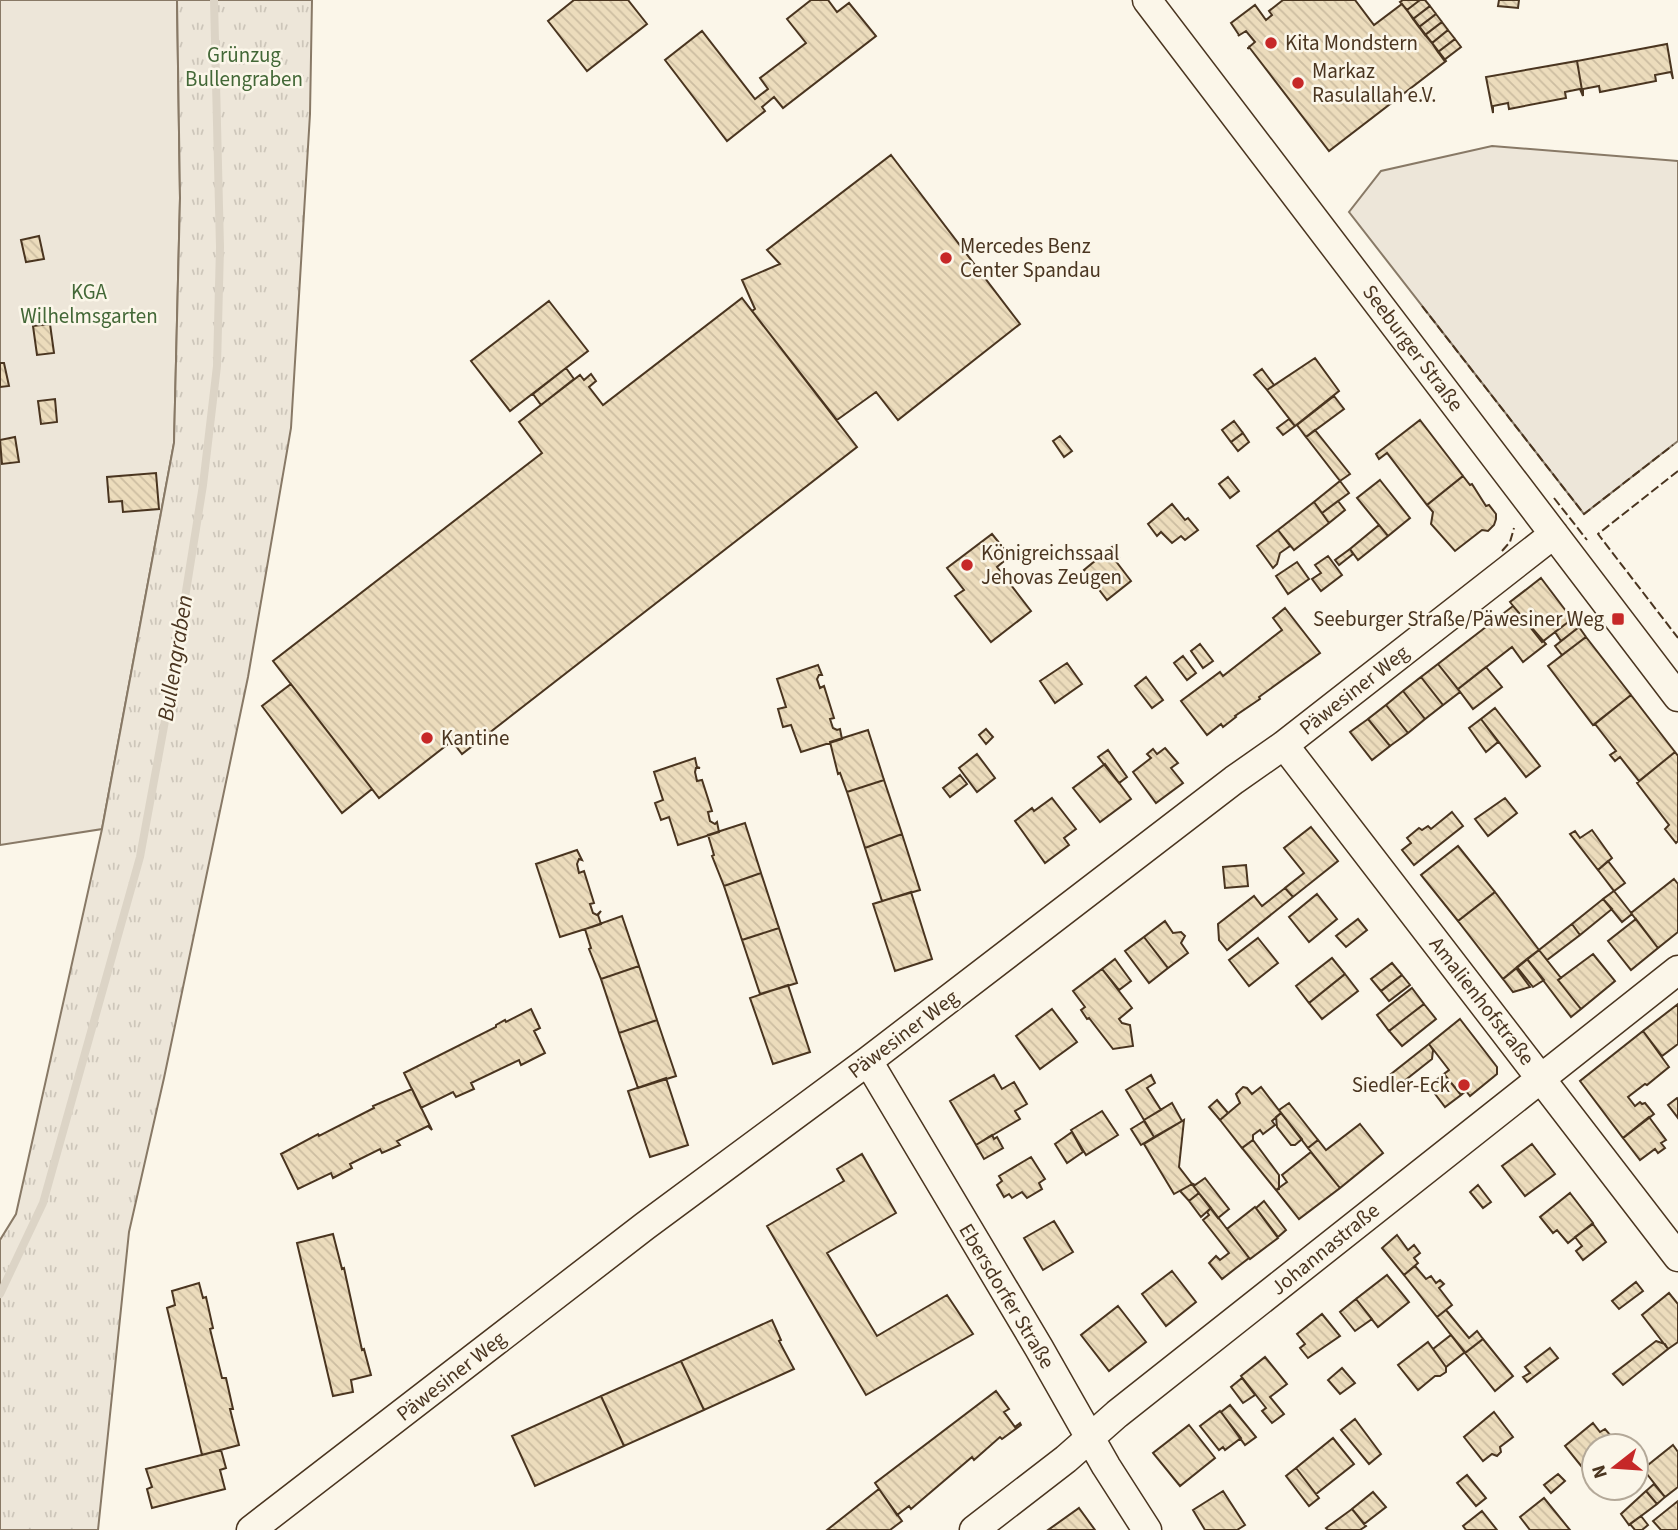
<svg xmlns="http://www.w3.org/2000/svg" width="1678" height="1530" viewBox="0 0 1678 1530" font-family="'Source Sans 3',sans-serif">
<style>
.green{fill:#ede6d9;stroke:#887966;stroke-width:2}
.park{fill:url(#park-tufts);stroke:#887966;stroke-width:2}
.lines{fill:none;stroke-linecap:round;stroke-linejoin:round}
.stream{stroke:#dcd4c6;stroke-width:8}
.building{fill:url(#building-back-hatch);stroke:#4a3520;stroke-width:2}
.minor-casing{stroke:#4a3520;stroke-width:31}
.minor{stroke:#fbf6e9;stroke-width:28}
.fence{stroke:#4a3520;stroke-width:2;stroke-dasharray:9 3.5;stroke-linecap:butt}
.poi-dot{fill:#c62828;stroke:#fbf6e9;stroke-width:2.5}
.labels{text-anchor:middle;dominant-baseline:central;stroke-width:5;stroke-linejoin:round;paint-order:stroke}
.poi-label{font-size:21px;fill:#4a3520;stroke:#fbf6e9;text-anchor:start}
.park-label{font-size:21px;fill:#436837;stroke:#fbf6e9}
.street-label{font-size:21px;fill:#4a3520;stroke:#fbf6e9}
.water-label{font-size:23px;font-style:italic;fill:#4a3520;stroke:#fbf6e9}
</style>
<defs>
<pattern id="park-tufts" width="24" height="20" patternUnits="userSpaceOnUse" patternTransform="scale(1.75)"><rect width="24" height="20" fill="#ede6d9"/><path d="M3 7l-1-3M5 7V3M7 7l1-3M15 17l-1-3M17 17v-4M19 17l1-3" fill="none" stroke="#cdc6ba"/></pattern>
<pattern id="building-back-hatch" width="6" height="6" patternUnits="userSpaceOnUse" patternTransform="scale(1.75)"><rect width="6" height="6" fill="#ecdcbc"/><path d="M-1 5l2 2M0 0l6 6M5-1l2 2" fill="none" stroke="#ccbda1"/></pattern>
</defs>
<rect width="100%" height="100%" fill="#fbf6e9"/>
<path class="green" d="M0,0H177L180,198L174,443L102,829L0,845Z
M1492,146L1678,161V441L1584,514L1349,212L1381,171Z"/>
<path class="park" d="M177,0H312L310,114L291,428L248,677L164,1078L129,1232L98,1530H0V1240L16,1214L102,829L174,443L180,198Z"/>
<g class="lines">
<path class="stream" d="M0,1294L43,1203L140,857L167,710L203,485L217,366L220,247L214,0"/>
</g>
<path class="building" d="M574,0H628L647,24L587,71L548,21Z
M811,0H828L837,12L849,3L876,36L783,108L774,97L762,107L765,111L727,141L665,60L702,31L755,99L768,89L760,78L806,43L787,19Z
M1283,0H1355L1374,25L1402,4L1446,61L1329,151L1249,47L1248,49V48L1255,42L1246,31L1238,36L1239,35L1231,23L1255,5L1266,20L1272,15L1269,11Z
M1403,0H1420L1407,10L1400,2Z
M1420,0H1425L1430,6L1413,19L1407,10Z
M1499,0H1519L1518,8L1498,6Z
M1430,6L1436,14L1419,27L1413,19Z
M1436,14L1442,22L1425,35L1419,27Z
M1442,22L1448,30L1432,43L1425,35Z
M1448,30L1455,39L1438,52L1432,43Z
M1455,39L1461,47L1444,60L1438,52Z
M1667,44L1673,79L1671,72L1655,75L1656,81L1600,92L1599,86L1583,89V96L1577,61Z
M1577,61L1583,96L1580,89L1565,92L1566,98L1509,109L1508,103L1493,106V113L1486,77Z
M891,155L1020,324L898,420L876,392L837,420L752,311L755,309L742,280L780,264L767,250Z
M39,236L44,259L26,262L21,240Z
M742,298L857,447L462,754L452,741L379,798L273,661L542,453L519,422L580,375L584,380L591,374L596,381L589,387L603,405Z
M549,301L588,351L510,411L471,361Z
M50,324L54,353L37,355L33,326Z
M1315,358L1339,391L1295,426L1267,390Z
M0,363H4L9,386L0,387Z
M566,368L574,379L541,405L533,394Z
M1262,369L1274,385L1267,390L1254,375Z
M1334,396L1344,409L1306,437L1297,425Z
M55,399L57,422L41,424L38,401Z
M1289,419L1295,426L1283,435L1277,428Z
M1420,420L1463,476L1427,505L1387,453L1379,459L1376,454Z
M1234,421L1243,433L1231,442L1222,430Z
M1315,430L1350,474L1340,481L1306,437Z
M1243,433L1249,442L1238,451L1231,442Z
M1060,436L1072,451L1064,457L1053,441Z
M15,437L19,462L2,464L0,440Z
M156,473L159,509L123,512L122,501L109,502L107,477Z
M1463,476L1470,485L1472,484L1486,506L1489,505L1496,514V519L1494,525L1488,531L1482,530L1455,551L1431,524L1433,512L1427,505Z
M1228,477L1239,491L1230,498L1219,484Z
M1380,480L1410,518L1388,536L1357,498Z
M1340,481L1349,493L1322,513L1314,502Z
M1338,501L1345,510L1329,523L1322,513Z
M1314,502L1329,523L1294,550L1278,530Z
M1172,504L1185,520L1188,518L1198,530L1185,540L1181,536L1172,543L1161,532L1157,536L1148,524Z
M1379,525L1388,536L1358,560L1350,549Z
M1278,530L1290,546L1280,553L1277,564L1273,568L1257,546Z
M992,534L1010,556L997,567L1031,611L991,642L955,596L964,590L947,568Z
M1112,547L1119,557L1115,560L1131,581L1107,600L1084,570Z
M1350,549L1353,554L1339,565L1335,560Z
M1328,556L1342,575L1321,591L1312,579L1321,573L1315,565Z
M1297,562L1309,579L1288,594L1276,576Z
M1541,578L1572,619L1542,642L1510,602Z
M1513,606L1546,644L1523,662L1512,647L1458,689L1438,664Z
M1285,608L1320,653L1259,697L1260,699L1235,716L1236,717L1223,727L1221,724L1207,735L1181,701L1220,672L1223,676L1282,630L1273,618Z
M1572,619L1579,627L1561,641L1555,632Z
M1579,627L1586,637L1562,655L1555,646Z
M1586,637L1631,695L1593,725L1548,666Z
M1200,644L1213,661L1203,668L1191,651Z
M1183,656L1196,673L1187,680L1174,663Z
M1067,663L1082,684L1055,703L1040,681Z
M1438,664L1460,692L1443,705L1421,677Z
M818,665L822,675H819L817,679L820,688L824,686L834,718L830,719L833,728L837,730L840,729L842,739L801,752L791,725L783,727L778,709L786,707L777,679Z
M1486,667L1502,687L1473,709L1458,689Z
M1146,677L1163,700L1152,708L1135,686Z
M1421,677L1443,705L1425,719L1403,691Z
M291,684L372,789L342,813L262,706Z
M1403,691L1425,719L1408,733L1386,705Z
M1631,695L1675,752L1639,781L1620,757L1615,761L1610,755L1616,751L1595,724Z
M1386,705L1408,733L1390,746L1368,719Z
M1495,708L1540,766L1526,777L1481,719Z
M1368,719L1390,746L1372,760L1350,732Z
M1481,719L1498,742L1486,752L1469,728Z
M986,729L993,737L986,744L979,735Z
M868,730L884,780L847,792L840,773L838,774L830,742Z
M1165,748L1178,763L1171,768L1183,783L1156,803L1133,772L1151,758L1147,754L1153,749L1157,754Z
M1108,750L1127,777L1119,783L1098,757Z
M1675,752L1678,756V841L1676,843L1665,829L1669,825L1637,783Z
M977,754L995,778L977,792L959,768Z
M695,758L697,767L700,768H696L695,772L697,781L702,780L712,811L708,812L710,821L715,824L717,822L719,832L678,845L669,817L661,820L655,803L663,800L654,772Z
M1105,764L1131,799L1100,822L1073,788Z
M960,775L967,784L950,797L943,788Z
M884,780L902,834L865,848L847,792Z
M1052,798L1076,829L1064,838L1069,845L1045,863L1015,821L1032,808L1034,811Z
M1505,798L1517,813L1488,836L1475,819Z
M1452,812L1463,826L1414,865L1402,850L1411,843L1407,838L1419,828L1422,830L1428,826L1431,829Z
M745,823L761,873L724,886L712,856L714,855L708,835Z
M1311,827L1338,861L1293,897L1285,888L1304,873L1284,848Z
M1592,830L1612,858L1598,870L1570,834L1575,831L1580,838Z
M902,834L920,890L882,901L865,848Z
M1458,846L1495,892L1458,921L1421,875Z
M577,850L582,860L579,859L577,864L579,873L584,871L594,903L590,904L593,913L597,915L601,911L598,915L601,924L560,937L536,864Z
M1608,861L1625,883L1614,891L1598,870Z
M1246,865L1248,886L1225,888L1223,867Z
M761,873L779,928L742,940L724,886Z
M1674,879L1678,884V932L1658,948L1631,913Z
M1285,888L1293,897L1227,950L1219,940L1218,924L1254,896L1262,906Z
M1614,891L1632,914L1622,922L1603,899Z
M911,892L932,959L895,971L873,904Z
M1495,892L1539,950L1503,979L1458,921Z
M1317,894L1337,919L1309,942L1289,917Z
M1603,899L1612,909L1580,935L1572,924Z
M622,916L639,966L601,979L589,949L591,948L585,929Z
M1358,919L1367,930L1346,947L1336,936Z
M1636,919L1658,948L1631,970L1608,941Z
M1165,921L1173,933L1181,932L1185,936L1181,943L1188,953L1168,968L1144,937Z
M1572,924L1580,935L1547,960L1539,950Z
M779,928L797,983L760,994L742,940Z
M1144,937L1168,968L1149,983L1125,951Z
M1258,938L1278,963L1249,986L1229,960Z
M1539,950L1561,978L1558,980L1581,1009L1571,1017L1527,959Z
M1593,954L1615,981L1581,1009L1558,980Z
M1332,958L1345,974L1309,1003L1296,986Z
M1115,959L1131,981L1119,990L1102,969Z
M1527,959L1544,980L1533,987L1517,967Z
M1392,963L1402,975L1381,991L1371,979Z
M639,966L657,1020L619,1033L601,979Z
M1516,968L1530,987L1513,992L1503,979Z
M1102,969L1132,1008L1119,1019L1122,1023L1130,1025L1133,1046L1113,1049L1089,1018L1087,1019L1081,1010L1085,1007L1073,991Z
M1345,974L1358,991L1322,1019L1309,1003Z
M1402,975L1410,985L1389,1001L1381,991Z
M788,985L810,1052L773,1064L750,998Z
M1412,988L1424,1004L1389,1031L1377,1015Z
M1424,1004L1436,1019L1402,1046L1389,1031Z
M1678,1004V1044L1662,1056L1643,1031Z
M531,1009L540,1028L534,1031L545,1053L521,1065L519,1060L471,1083L474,1089L456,1097L453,1092L421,1108L404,1073L496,1027V1025L505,1020L506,1022Z
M1052,1009L1077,1042L1040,1069L1016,1036Z
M1460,1019L1497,1067V1074L1470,1096L1466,1091L1461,1095L1444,1074L1449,1070L1429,1044Z
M657,1020L676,1076L638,1088L619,1033Z
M1643,1031L1669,1067L1647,1085L1645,1084L1628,1097L1635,1106L1640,1102L1642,1104L1645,1103L1654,1114L1623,1138L1580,1081Z
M1429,1044L1433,1050L1432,1059L1394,1089L1386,1078Z
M1444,1074L1461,1095L1445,1107L1429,1086Z
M994,1075L1002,1089L1014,1082L1027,1104L1015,1111L1020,1119L976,1145L950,1101Z
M1151,1075L1155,1083L1147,1088L1161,1110L1144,1120L1126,1090Z
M666,1078L688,1145L650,1157L628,1091Z
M1243,1087L1247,1088L1252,1094L1261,1087L1281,1113L1272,1121L1275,1125L1263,1134L1260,1130L1253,1135V1140L1242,1148L1220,1120L1240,1103L1236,1094Z
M412,1089L432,1130L428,1126L397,1141L400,1145L382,1153L380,1149L350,1164L352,1168L333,1178L331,1173L298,1189L281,1154L318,1134L319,1136L374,1108L373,1106Z
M1677,1098L1678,1099V1118L1668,1105Z
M1217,1100L1228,1113L1220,1120L1209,1107Z
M1172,1103L1182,1121L1154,1137L1144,1120Z
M1289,1103L1318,1140L1308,1148L1279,1110Z
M1102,1111L1118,1135L1086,1155L1071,1130Z
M1281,1113L1302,1139L1295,1145H1291L1277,1127L1276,1117Z
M1649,1117L1666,1140L1661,1143L1665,1148L1658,1153L1655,1149L1640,1160L1623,1138Z
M1184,1120L1179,1167L1192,1184L1174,1194L1144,1144Z
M1144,1121L1154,1137L1141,1145L1131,1129Z
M1360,1124L1383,1153L1340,1188L1308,1148L1318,1140L1326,1150Z
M1072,1132L1083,1152L1067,1163L1055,1144Z
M992,1135L994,1139L997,1137L1003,1148L984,1159L976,1145Z
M1253,1140L1279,1175V1189L1276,1190L1242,1148Z
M1532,1144L1555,1174L1525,1196L1502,1166Z
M1311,1152L1340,1188L1299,1219L1276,1190L1287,1182L1282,1175Z
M862,1154L896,1213L827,1253L877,1336L947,1295L973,1334L866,1395L767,1226L844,1181L837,1169Z
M1031,1157L1045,1179L1039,1183L1042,1189L1027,1198L1022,1192L1012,1198L1009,1194L1004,1197L997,1185L1002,1181L999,1176Z
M1205,1178L1229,1209L1218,1218L1191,1183L1195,1185Z
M1192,1184L1199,1193L1189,1201L1180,1191Z
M1478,1185L1491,1202L1483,1208L1470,1192Z
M1199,1193L1211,1208L1201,1217L1189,1201Z
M1570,1193L1593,1223L1568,1243L1557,1230L1553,1233L1540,1217Z
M1264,1201L1286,1230L1278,1237L1256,1208Z
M1255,1207L1278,1238L1250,1259L1227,1229Z
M1211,1208L1249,1258L1222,1279L1209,1263L1216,1256L1220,1260L1229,1253L1203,1220L1209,1215L1207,1212Z
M1054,1221L1073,1252L1043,1270L1024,1238Z
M1593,1224L1606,1242L1583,1260L1576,1251L1582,1246L1575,1237Z
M333,1234L342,1269L344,1268L362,1350L364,1349L371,1375L351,1380L353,1392L333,1396L297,1243Z
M1397,1235L1408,1250L1414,1245L1420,1253L1414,1258L1418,1263L1404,1275L1382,1248Z
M1415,1266L1426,1279L1431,1276L1436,1283L1440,1280L1444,1284L1439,1288L1452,1305L1437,1317L1404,1275Z
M1172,1271L1196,1302L1166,1326L1142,1294Z
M1387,1275L1409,1302L1378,1327L1356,1299Z
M1636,1282L1643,1291L1619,1309L1612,1301Z
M199,1283L203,1298L206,1297L213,1328L210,1329L222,1378H226L233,1409H230L239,1445L202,1455L167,1308L175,1305L172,1291Z
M1669,1293L1678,1304V1342L1668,1349L1642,1315Z
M1356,1299L1372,1319L1355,1331L1340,1312Z
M1118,1306L1146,1342L1109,1371L1081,1335Z
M1446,1310L1469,1338L1477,1331L1483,1339L1465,1353L1437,1317Z
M1322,1314L1340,1336L1308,1358L1300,1348L1305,1344L1297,1334Z
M772,1320L781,1340L779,1341L794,1369L704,1410L681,1361Z
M1451,1335L1465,1352L1446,1367L1433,1349Z
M1483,1339L1513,1376L1495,1391L1465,1353Z
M1656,1341L1665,1344L1668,1349L1623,1385L1613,1374Z
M1428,1342L1446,1367V1372L1440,1376H1435L1418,1390L1398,1365Z
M1550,1348L1558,1358L1527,1382L1523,1377L1530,1373L1525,1367Z
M1265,1357L1287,1384L1270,1397L1284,1414L1272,1423L1262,1411L1266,1408L1241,1376Z
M681,1361L704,1410L624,1446L601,1396Z
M1342,1368L1355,1383L1340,1394L1328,1380Z
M1242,1378L1255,1395L1243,1403L1231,1387Z
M996,1391L1009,1409L1004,1412L1015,1427L1020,1423L1021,1425L1002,1439L1000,1437L974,1460L972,1457L911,1509L909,1506L897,1515L875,1483Z
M601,1396L624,1446L535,1486L512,1436Z
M1230,1405L1256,1437L1245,1445L1221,1412Z
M1220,1411L1241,1438L1225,1450L1223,1447L1219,1450L1200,1426Z
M1494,1412L1513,1437L1500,1447L1501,1452L1497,1456L1492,1454L1483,1461L1464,1437Z
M1355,1419L1381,1454L1369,1464L1341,1430Z
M1593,1423L1600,1432L1605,1429L1612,1437L1607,1441L1611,1446H1594V1466L1586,1472L1565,1446Z
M1189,1425L1215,1458L1180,1486L1153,1453Z
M1333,1438L1354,1464L1316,1494L1296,1468Z
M1673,1445L1678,1452V1487L1665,1497L1643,1469Z
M221,1450L226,1468L220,1470L225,1489L152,1508L147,1489L152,1487L146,1469Z
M1296,1468L1319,1498L1309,1506L1286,1476Z
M1558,1474L1565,1481L1551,1493L1544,1485Z
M1467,1475L1486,1498L1476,1506L1457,1483Z
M1654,1484L1665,1497L1657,1504L1646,1491Z
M879,1489L902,1521L890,1530H827Z
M1223,1491L1245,1525L1237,1530H1205L1193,1510Z
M1646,1491L1657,1504L1629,1525L1621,1514Z
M1373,1492L1386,1507L1364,1524L1352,1509Z
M1544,1498L1570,1530H1530L1520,1517Z
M1678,1501V1530H1661L1653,1521Z
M1079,1508L1095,1530H1048Z
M1352,1509L1366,1526L1360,1530H1328L1326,1528Z
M1482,1511L1497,1530H1466L1463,1526Z
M1641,1516L1648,1525L1642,1530H1635L1630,1524Z"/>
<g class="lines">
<g class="minor-casing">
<path id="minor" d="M1147,0L1678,697
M1284,745L1678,1257
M868,1061L1039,1348L1106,1466L1147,1530
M251,1530L645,1226L868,1061L1234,780L1284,745L1554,534
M974,1530L1066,1459L1117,1414L1678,970"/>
</g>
<use href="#minor" class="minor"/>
<path class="fence" d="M1422,306L1584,514L1673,445
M1678,471L1598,534L1678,638
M1554,498L1587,540
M1502,551L1510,542L1514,528"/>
</g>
<g class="poi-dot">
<circle cx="1271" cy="43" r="7"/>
<circle cx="1298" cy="83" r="7"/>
<circle cx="946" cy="258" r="7"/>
<circle cx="967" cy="565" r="7"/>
<rect x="1611" y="612" width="14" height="14" rx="3.5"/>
<circle cx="427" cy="738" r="7"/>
<circle cx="1464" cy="1085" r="7"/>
</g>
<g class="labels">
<g class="poi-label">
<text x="1285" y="43">Kita Mondstern</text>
<text x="1312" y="71">Markaz<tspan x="1312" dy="24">Rasulallah e.V.</tspan></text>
<text x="960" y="246">Mercedes Benz<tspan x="960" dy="24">Center Spandau</tspan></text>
<text x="981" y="553">Königreichssaal<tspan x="981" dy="24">Jehovas Zeugen</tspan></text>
<text x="1604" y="619" text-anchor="end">Seeburger Straße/Päwesiner Weg</text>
<text x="441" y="738">Kantine</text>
<text x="1450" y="1085" text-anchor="end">Siedler-Eck</text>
</g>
<g class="park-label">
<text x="244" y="55">Grünzug<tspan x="244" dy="24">Bullengraben</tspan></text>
<text x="89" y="292">KGA<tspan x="89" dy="24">Wilhelmsgarten</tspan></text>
</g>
<g class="street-label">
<text transform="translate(1413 348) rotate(53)">Seeburger Straße</text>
<text transform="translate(1354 690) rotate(-38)">Päwesiner Weg</text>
<text transform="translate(1482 1001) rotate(52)">Amalienhofstraße</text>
<text transform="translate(903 1034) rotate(-37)">Päwesiner Weg</text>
<text transform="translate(1325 1249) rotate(-39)">Johannastraße</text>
<text transform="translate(1007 1296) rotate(59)">Ebersdorfer Straße</text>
<text transform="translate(451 1376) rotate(-38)">Päwesiner Weg</text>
</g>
<g class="water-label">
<text transform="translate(175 658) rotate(-81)">Bullengraben</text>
</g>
</g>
<g transform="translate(1615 1467) rotate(253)"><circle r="33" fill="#fbf6e9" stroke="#b4a999" stroke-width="2"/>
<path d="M0-5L12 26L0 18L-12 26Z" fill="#c62828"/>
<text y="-10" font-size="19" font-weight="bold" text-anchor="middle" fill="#4a3520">N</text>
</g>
</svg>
